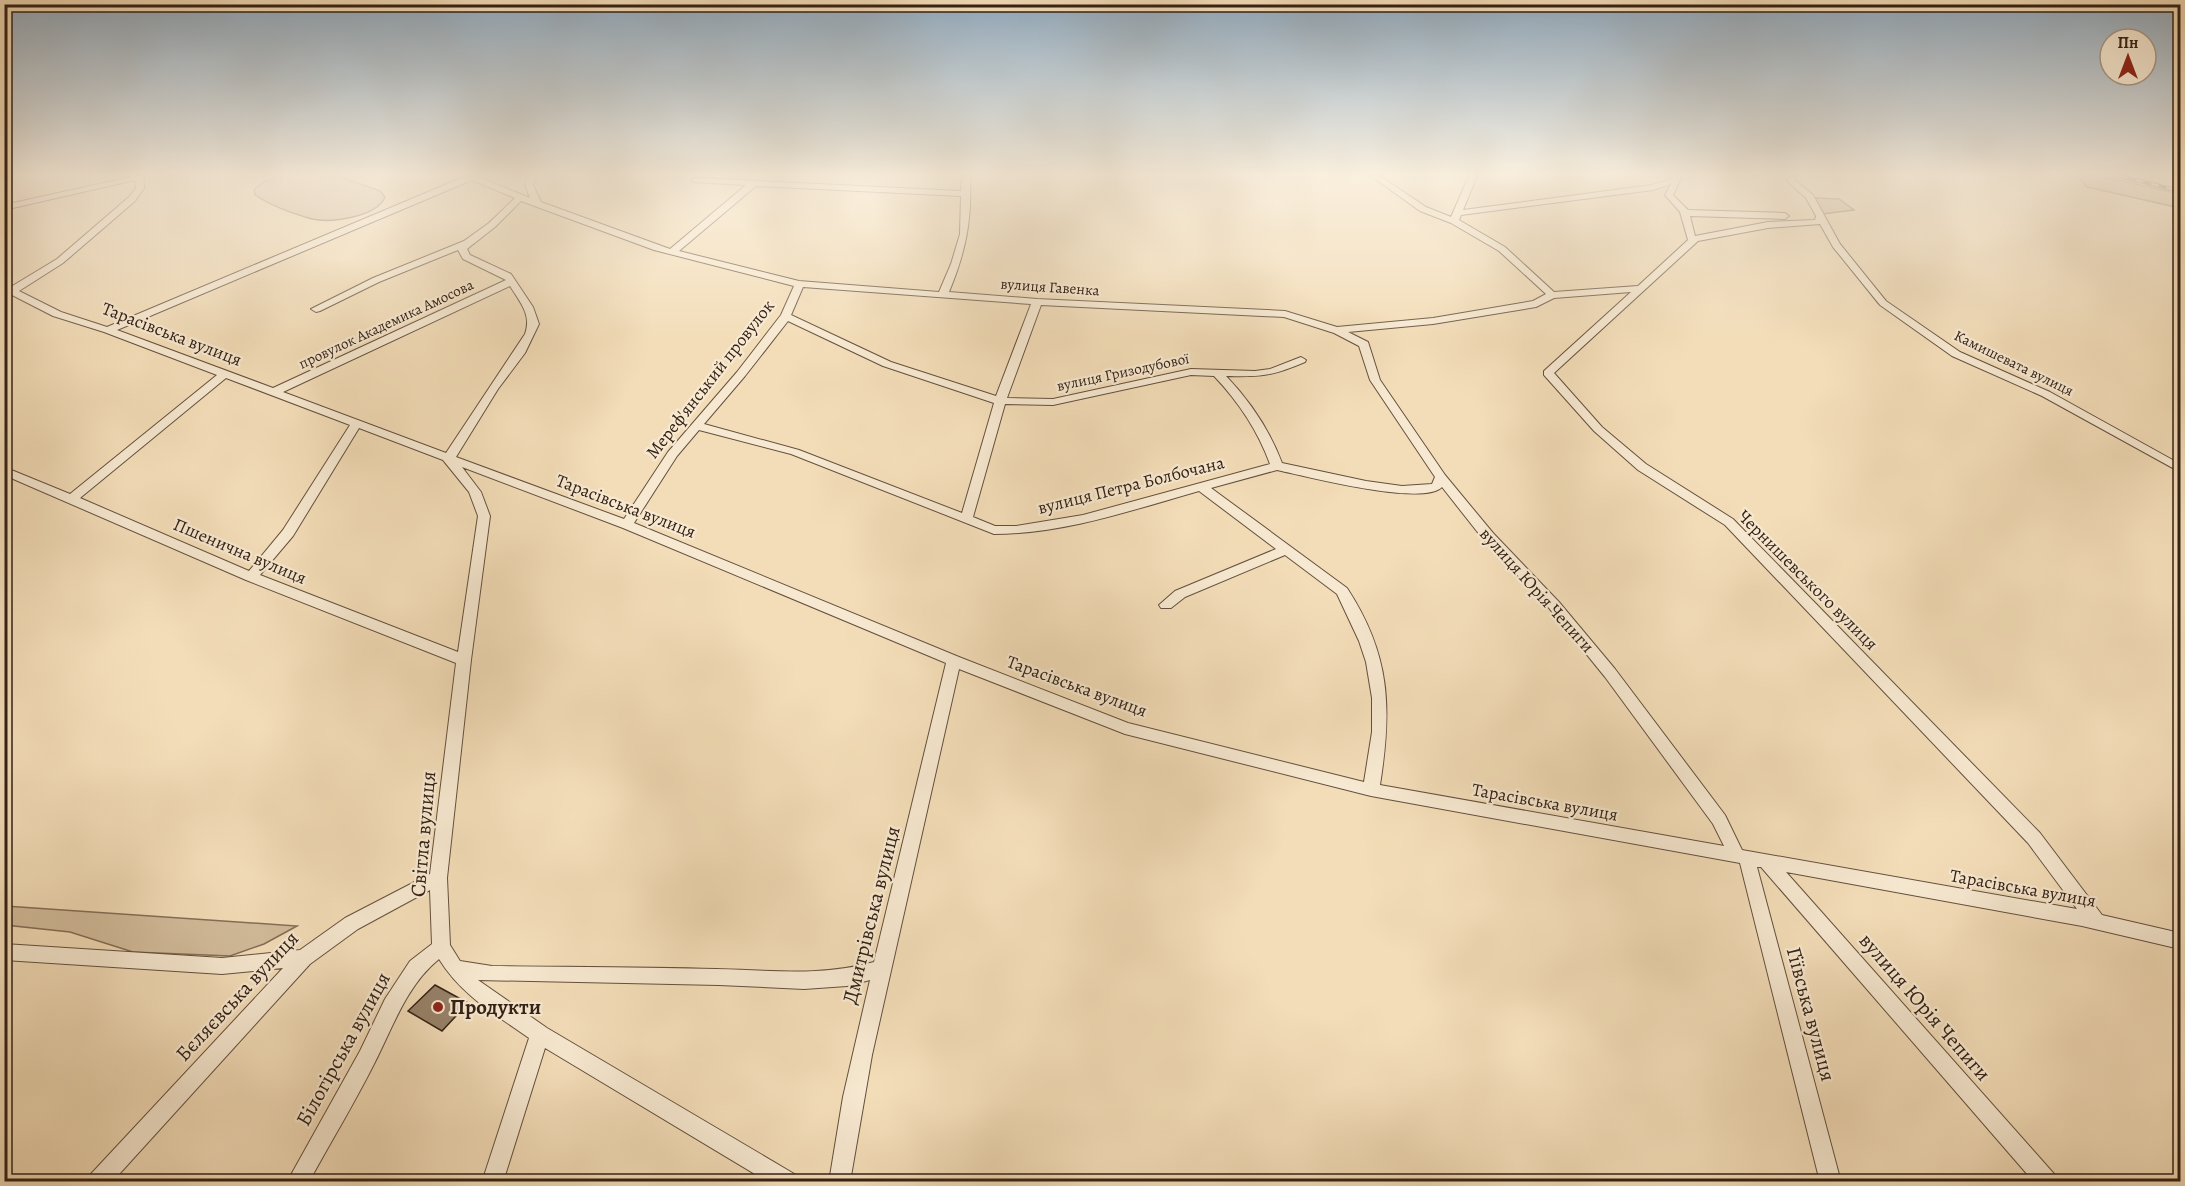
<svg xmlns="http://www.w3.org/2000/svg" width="2185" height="1186" viewBox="0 0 2185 1186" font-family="Alegreya,serif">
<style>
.green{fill:#d3bd9c;stroke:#846f58;stroke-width:1.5}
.building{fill:#97836a;stroke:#342115;stroke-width:1.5}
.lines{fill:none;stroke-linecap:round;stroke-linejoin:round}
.minor-casing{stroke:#64503e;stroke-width:2}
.minor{fill:#f7e9d1;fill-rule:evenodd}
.rail-casing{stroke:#342115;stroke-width:4}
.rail{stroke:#f7e9d1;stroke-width:2;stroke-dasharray:8;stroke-linecap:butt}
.poi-dot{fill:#8f2418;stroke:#f7e9d1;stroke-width:2}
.labels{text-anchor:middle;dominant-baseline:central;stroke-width:4.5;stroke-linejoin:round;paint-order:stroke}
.far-street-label{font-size:15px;fill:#342115;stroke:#f7e9d1}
.street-label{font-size:18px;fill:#342115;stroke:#f7e9d1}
.near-street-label{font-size:21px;fill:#342115;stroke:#f7e9d1}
.near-poi-label{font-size:21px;font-weight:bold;fill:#342115;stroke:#f7e9d1;text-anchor:start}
</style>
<rect width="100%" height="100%" fill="#f3ddb8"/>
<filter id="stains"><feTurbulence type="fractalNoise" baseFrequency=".00333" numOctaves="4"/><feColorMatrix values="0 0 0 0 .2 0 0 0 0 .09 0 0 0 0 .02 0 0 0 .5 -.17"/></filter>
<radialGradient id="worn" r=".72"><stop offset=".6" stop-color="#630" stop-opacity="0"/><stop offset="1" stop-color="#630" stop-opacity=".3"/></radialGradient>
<path class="green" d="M279,176H338L380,191L385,197C377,217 331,223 312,219C294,214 270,205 255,195L254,190L264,182Z
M2078,176H2101L2180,194V208L2087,187Z
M1815,198L1839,199L1854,210L1823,214Z
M5,906L297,926L264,944L230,956L133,952L70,932L5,925Z"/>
<path class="building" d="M435,985L468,1003L442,1031L408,1011Z"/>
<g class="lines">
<g class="minor-casing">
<path id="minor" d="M135,176H143L144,188L135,201L63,263L19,291L61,312L107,327L466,176H476L530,198L525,185L529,176H537L533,185L541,202L670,249L746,185L693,182L692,180L696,178L961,191L962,176H970C972,220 966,251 949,292L1037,299L1285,311L1337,327L1433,318L1533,301L1546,294L1499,251L1451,223L1420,211L1371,176H1380L1426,207L1451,217L1469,176H1477L1463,210L1652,185L1674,178L1676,176H1682L1673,195L1688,210L1785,213L1789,216L1785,219L1690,216L1695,236L1768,222L1815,220L1816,216L1806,198L1787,181L1788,176H1796L1795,180L1813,195L1840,244L1886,301L1960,352L2050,392L2180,464V472L2042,396L1952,356L1880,305L1833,247L1820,224L1768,228L1698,241L1554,373L1602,427L1646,464L1733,519L2040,833L2102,915L2180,933V949L2082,926L1786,872L2055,1175L2058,1182H2034L1761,867H1757L1841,1182H1820L1740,863L1371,796L1125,734L959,669L872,1055L850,1182H829L843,1097L870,980L847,986L804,989L719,985L478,980L547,1028L796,1175L799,1182H768L545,1048L503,1182H482L529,1038C495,1014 461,995 439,959C406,986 393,1027 374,1064C354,1104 330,1143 309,1182H287L360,1051L385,999L410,961L432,944L430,890L358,929L310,964L112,1182H87L90,1175L283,968L222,974L4,960V944L222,958L300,950L345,918L430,874L456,663L246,580L4,475V467L70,494L217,375L104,332L53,316L12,295L4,296V291L57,259L129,197L136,188L135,180L4,210V205ZM472,180L515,198L489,223L464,241L373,278L311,309L316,312L320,311L379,282L458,250L463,259L506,280L273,388L117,330ZM1671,184L1665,195L1680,212L1688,240L1638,286L1554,292L1505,247L1459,220L1461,215L1653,190ZM756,186L961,196L960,234L951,264L939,292L799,281L679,251ZM521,201L654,250L794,286L781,315L737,372L668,452L624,519L456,457L498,389L525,353L539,324L533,307L511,274L470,255L467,249L495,227ZM510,286C520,302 532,315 525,334L446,453L283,392ZM803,287L1031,304L996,396L891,362L791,315ZM1631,292L1544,371V375L1594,431L1638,470L1725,525L2028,843L2077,909L1742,850L1725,815L1615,669L1559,602L1493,533L1445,475L1380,380L1368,342L1348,332L1433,324L1536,307L1554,298ZM1041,305L1284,317L1334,333L1359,346L1370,380L1435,477L1432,484L1402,486L1366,481L1282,463C1270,431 1250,401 1226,376C1262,377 1272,376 1305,362L1306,360L1301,357L1270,369L1255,371L1191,369L1053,399L1007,398ZM788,321L883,366L994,403L962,513L799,450L704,424L745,376ZM1191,375L1214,376C1238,401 1258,431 1270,464L1083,515L1016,526H995L973,517L1005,404L1053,405ZM226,378L350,425L283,530L249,571L80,498ZM359,428L443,460L469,492L478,516L458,652L260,575L293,536ZM699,430L791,454L994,534C1064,534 1132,510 1199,491L1276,549L1175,591L1159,605L1161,608H1171L1185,597L1285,555L1337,594L1359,641L1366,662L1372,698V732L1364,782L1128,723L959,657L634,523L677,456ZM462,467L623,528L946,663L874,962C820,977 771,970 716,969C641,967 567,967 492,966L460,961L450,945L447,878L471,660L490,516L481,492ZM1277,470C1305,476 1423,507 1442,487L1483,539L1549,608L1605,677L1713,824L1724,846L1380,785C1392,709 1391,655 1347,588L1211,488Z"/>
</g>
<use href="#minor" class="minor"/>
<g class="rail-casing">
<path id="rail" d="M2120,176L2180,191"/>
</g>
<use href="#rail" class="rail"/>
</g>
<linearGradient id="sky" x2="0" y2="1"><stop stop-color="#92abbf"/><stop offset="0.51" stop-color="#faf0df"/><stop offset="1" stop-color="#faf0df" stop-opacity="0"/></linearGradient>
<rect width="2185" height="342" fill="url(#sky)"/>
<circle class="poi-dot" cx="438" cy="1007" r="6"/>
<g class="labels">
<g class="far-street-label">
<text transform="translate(1050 287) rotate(4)">вулиця Гавенка</text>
<text transform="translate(386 324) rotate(-25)">провулок Академика Амосова</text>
<text transform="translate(2014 363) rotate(26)">Камишевата вулиця</text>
<text transform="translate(1123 372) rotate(-12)">вулиця Гризодубової</text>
</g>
<g class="street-label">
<text transform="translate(172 334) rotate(21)">Тарасівська вулиця</text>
<text transform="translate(710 379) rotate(-52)">Мереф'янський провулок</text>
<text transform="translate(1131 485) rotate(-14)">вулиця Петра Болбочана</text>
<text transform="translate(626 506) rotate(21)">Тарасівська вулиця</text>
<text transform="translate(240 551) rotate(23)">Пшенична вулиця</text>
<text transform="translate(1808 580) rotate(45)">Чернишевського вулиця</text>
<text transform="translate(1537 590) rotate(48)">вулиця Юрія Чепиги</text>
<text transform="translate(1077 686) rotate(20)">Тарасівська вулиця</text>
<text transform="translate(1545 802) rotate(10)">Тарасівська вулиця</text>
<text transform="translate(2023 888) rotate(10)">Тарасівська вулиця</text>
</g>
<g class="near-street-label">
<text transform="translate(423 834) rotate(-85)">Світла вулиця</text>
<text transform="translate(871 915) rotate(-76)">Дмитрівська вулиця</text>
<text transform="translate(237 996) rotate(-47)">Бєляєвська вулиця</text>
<text transform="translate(1925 1007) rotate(49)">вулиця Юрія Чепиги</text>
<text transform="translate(1811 1014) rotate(75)">Гіївська вулиця</text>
<text transform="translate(343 1049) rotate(-61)">Білогірська вулиця</text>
</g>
<g class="near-poi-label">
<text x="450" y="1007">Продукти</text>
</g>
</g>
<rect width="2185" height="1186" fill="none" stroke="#f3ddb8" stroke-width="24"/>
<rect x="6" y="6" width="2173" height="1174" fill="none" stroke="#342115" stroke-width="3"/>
<rect x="12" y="12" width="2161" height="1162" fill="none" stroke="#342115" stroke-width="1.5"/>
<g transform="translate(2128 57)"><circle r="28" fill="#f7e9d1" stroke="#a99986" stroke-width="1.5"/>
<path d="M0-4.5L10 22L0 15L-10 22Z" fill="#8f2418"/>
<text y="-9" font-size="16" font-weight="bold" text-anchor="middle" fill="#342115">Пн</text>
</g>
<rect width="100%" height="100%" filter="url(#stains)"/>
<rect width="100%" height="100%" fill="url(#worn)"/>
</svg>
